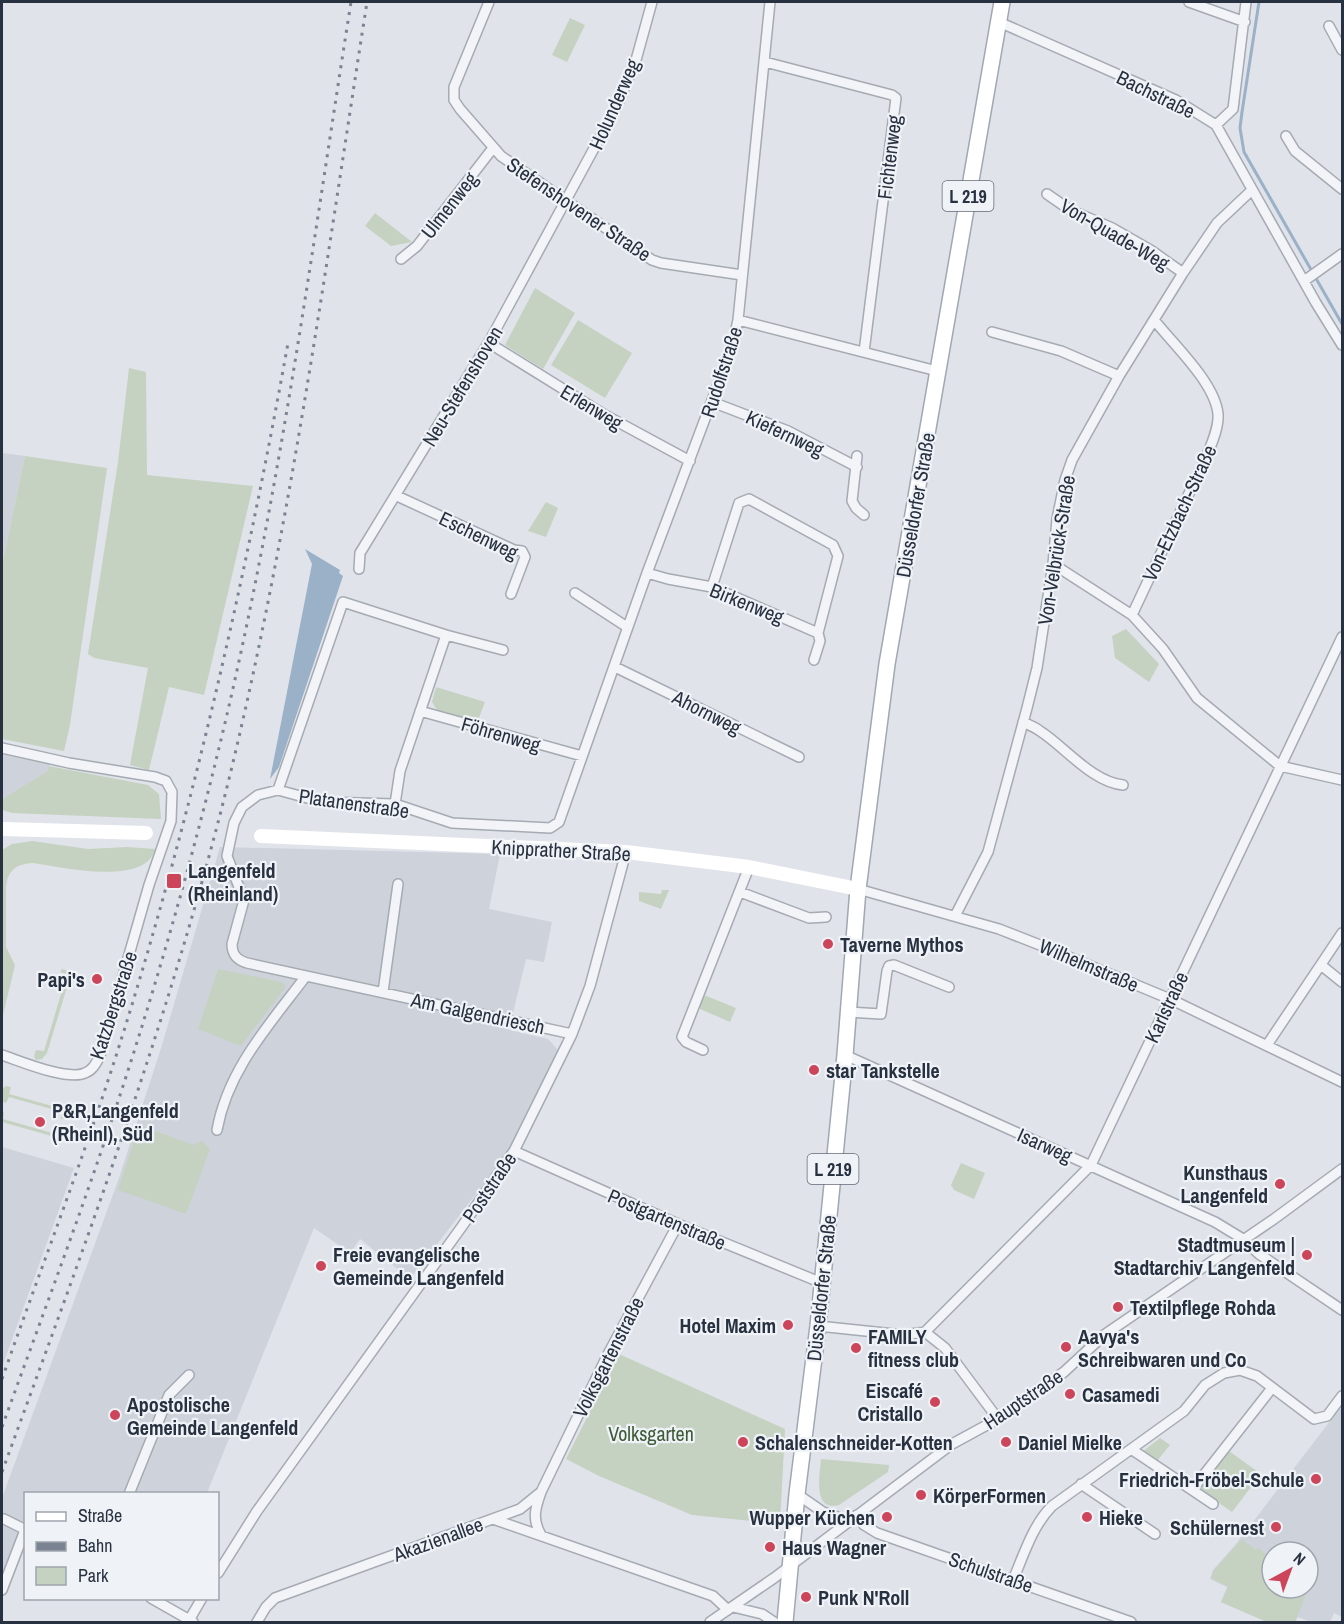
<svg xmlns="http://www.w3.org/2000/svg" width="1344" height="1624" viewBox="0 0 1344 1624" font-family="'Archivo Narrow',sans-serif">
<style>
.built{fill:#ced2db;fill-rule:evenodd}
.green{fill:#c5d2c1}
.water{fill:#9bb1c8}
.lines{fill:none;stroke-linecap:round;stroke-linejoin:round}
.stream{stroke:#9bb1c8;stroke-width:3}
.minor-casing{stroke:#a5aab3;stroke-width:12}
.primary-casing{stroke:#9fa8b4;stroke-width:18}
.minor{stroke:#f2f4f7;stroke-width:9}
.secondary{stroke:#fff;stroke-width:14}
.primary{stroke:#fff;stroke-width:15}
.rail{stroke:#798392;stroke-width:3;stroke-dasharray:3 6;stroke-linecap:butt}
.poi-dot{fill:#cd455b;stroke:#eff2f6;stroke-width:2}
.labels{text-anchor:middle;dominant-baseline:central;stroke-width:4.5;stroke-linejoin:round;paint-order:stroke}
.shield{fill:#eff2f6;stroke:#646b77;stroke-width:1.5}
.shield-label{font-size:18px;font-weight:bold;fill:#283140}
.street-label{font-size:20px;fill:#283140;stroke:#eff2f6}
.poi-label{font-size:20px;font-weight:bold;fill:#283140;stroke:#eff2f6;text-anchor:start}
.park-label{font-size:20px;fill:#3d5b36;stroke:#eff2f6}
</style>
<rect width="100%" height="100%" fill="#e0e3e9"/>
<path class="built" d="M2,453L25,456L2,566Z
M2,747L50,757L49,771L2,799Z
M220,847L500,854L489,909L552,922L544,962L526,959L509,1030L548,1039L558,1050L511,1149L410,1279L360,1239L350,1253L314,1228L207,1493L26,1494L25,1522L2,1592V1498L119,1178L162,1045Z
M2,1147L74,1168L2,1367Z
M1340,1408L1342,1410V1617L1334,1613L1330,1622H1311L1298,1617L1295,1622H1267L1221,1602L1227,1587L1210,1579L1213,1570L1236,1544ZM1272,1552H1308V1588H1272Z"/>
<path class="green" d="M570,18L585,25L567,62L552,55Z
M375,213L412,242L391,246L365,226Z
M535,288L575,313L543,369L505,345Z
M578,320L632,353L605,398L551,365Z
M129,368L146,372L147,475L253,486L204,695L169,687L149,770L130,765L148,668L94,658L88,654L118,462Z
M25,456L107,468L70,725L64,751L2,739V566Z
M546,502L558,508L546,537L528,531Z
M1126,629L1159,664L1149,682L1115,658L1112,636Z
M436,687L485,702L477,723L437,710L432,702Z
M49,766L148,785L159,794L161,819L12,813L2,810V799L48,771Z
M32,841L88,849L127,847L155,849C146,887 61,867 33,863C16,864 8,870 6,887V947L15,965L2,1019V850L12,844Z
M662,890H669L661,909L639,901V892L661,894Z
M62,969L69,971L71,974L47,1053L42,1059L36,1060L34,1056L36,1050L44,1051L67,974L60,972Z
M218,969L282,982L285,985V988L241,1046L198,1029Z
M704,995L736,1008L730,1022L698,1008Z
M6,1086L11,1087L9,1094L63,1109L65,1102C70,1104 72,1109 71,1114L67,1118L61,1119L62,1112L9,1097L6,1103L3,1102L2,1089Z
M2,1112H4L3,1119L56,1134L58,1127L64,1132V1139L60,1143L54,1144L55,1137L2,1122Z
M139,1125L193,1145L202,1141L210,1149L186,1214L118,1190Z
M961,1163L985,1173L974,1199L954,1190L951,1185Z
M619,1354L785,1429L780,1524L692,1515L599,1476L566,1459Z
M1160,1438L1170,1445L1157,1461L1142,1452Z
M1229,1451L1261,1474L1232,1512L1199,1489Z
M821,1459L889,1465L888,1472L839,1505C812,1512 820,1474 821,1459Z
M1242,1539L1256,1550L1258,1548L1272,1559L1267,1576L1272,1578V1588H1308V1573L1311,1576V1582L1295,1622H1267L1221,1602L1228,1587L1211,1578L1214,1570Z"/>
<path class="water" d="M305,549L340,570L339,573L343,576L279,767L270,779L312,564Z"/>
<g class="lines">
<path class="stream" d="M1259,2L1242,112L1240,128L1244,152L1342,324"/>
<g class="minor-casing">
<path id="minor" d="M489,2L454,87V100L460,109L501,156L652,260L661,263L742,275
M1189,2L1245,22
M999,22L1176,100L1216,125L1316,303L1342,345
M1329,26L1342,50
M765,62L892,95L896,98L864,352
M1216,125L1233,109L1246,2
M1286,136L1295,151L1342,189
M1047,194L1070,210L1112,228L1152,251L1183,273
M401,259L417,246L493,148
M1304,281L1342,254
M738,320L937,371
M992,332L1061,351L1119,376
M497,348L605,415L690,461
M712,402L788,431L857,467
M857,456L852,501L856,508L864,515
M397,496L514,550L522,551L525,557L511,594
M1053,564L1132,615L1163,649L1197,698L1280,766L1342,780
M359,569L360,553L489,342L617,106L636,60L652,2
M647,573L668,579L712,587L818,633L820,641L814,660
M712,587L739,503L749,499L833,545L838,556L818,633
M575,593L627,627
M1132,615L1207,455C1212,443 1219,427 1218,414C1215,383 1174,345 1155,321
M446,635L503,650
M615,667L799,757
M420,711L582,756
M1023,722C1029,725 1035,727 1040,731C1065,747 1092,782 1123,785
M2,748L69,763L155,777L166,781L172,792L171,821L149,885L100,1056C96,1063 93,1070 85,1073C67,1081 20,1061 2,1055
M278,790L258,795L242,807L234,823L227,856L244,900L232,944C232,955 237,960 247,963L572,1034
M395,804L400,771L446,635L343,602L278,790L322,802L395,804L452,823L550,828L559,822L647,573L732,347L738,320L770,2
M858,889L999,929L1045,947L1170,999L1342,1082
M740,892L809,918L826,917
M955,916L988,852L1027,708L1037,668L1053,564L1057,519L1065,480L1072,460L1119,376L1183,273L1217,223L1252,190
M1321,965L1342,982
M383,992L398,884
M848,1012L881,1014L887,971L889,966L894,965L949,987
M1267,1045L1342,933
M703,1050L686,1042L682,1037L749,867
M845,1055L1215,1222L1243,1239L1259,1254L1342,1310
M217,1130C228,1069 270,1024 306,976
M514,1151L678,1224L822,1283
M818,1326L904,1335L925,1332L1091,1165L1342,637
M925,1332L945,1348L998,1419
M1131,1449L1213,1504
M1081,1484L1155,1534
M1192,1490L1272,1388
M541,1492C535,1509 532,1519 541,1535
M129,1494L169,1395L189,1375
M797,1494L823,1512L848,1521
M857,1515L864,1525L877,1533L1131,1622
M4,1519L26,1530
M493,1519L713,1596L728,1610
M218,1573L257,1511L463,1225L514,1151L572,1034L590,986L626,852
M1013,1580C1024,1554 1033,1525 1052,1506L1184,1411L1205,1385L1224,1373L1240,1370L1257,1376L1314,1419L1327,1416L1342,1396
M2,1590L25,1530
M151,1598L193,1622
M733,1607L762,1614L774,1622
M188,1622L202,1598
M257,1622L266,1607L275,1598L520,1509L541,1492L607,1356L678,1224
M710,1622L774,1578L952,1444L998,1419L1064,1372L1104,1335L1274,1219L1342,1169"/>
</g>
<g class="primary-casing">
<path id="primary" d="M785,1622L797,1494L818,1326L845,1055L858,889L887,664L1002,2"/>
</g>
<use href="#minor" class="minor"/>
<path class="secondary" d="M2,829L146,833
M261,836L626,852L749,867L858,889"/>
<use href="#primary" class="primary"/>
<path class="rail" d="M2,1379C42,1265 86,1152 122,1037C193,810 246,576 288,343
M2,1427C43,1314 86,1200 123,1086C162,966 196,845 225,723C281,485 313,242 351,2
M2,1472C85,1245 170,1018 228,783C291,526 326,263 367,2"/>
</g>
<g class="poi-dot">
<rect x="166" y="873" width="16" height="16" rx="3"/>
<circle cx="828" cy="944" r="6"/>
<circle cx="97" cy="979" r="6"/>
<circle cx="814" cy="1070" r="6"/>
<circle cx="40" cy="1122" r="6"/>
<circle cx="1280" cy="1184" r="6"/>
<circle cx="1307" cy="1255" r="6"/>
<circle cx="321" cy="1266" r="6"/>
<circle cx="1118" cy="1307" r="6"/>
<circle cx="788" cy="1325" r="6"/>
<circle cx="1066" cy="1347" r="6"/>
<circle cx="856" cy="1348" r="6"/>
<circle cx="1070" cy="1394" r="6"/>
<circle cx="935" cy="1402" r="6"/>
<circle cx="115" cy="1415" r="6"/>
<circle cx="743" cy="1442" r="6"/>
<circle cx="1006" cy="1442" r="6"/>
<circle cx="1316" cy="1479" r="6"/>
<circle cx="921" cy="1495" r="6"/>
<circle cx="887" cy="1517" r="6"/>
<circle cx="1087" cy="1517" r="6"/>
<circle cx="1276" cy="1527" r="6"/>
<circle cx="770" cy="1547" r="6"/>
<circle cx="806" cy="1597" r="6"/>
</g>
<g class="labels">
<g class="shield">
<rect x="942.5" y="181" width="51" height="30" rx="4.5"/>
<rect x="807.5" y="1154" width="51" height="30" rx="4.5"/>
</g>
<g class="shield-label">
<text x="968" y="196">L 219</text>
<text x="833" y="1169">L 219</text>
</g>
<g class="street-label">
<text transform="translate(1156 94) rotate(26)">Bachstraße</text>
<text transform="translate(614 104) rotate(-66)">Holunderweg</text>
<text transform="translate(889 157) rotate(-83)">Fichtenweg</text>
<text transform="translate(449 205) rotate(-52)">Ulmenweg</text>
<text transform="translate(579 209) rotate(34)">Stefenshovener Straße</text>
<text transform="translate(1115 234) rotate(30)">Von-Quade-Weg</text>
<text transform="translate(721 372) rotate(-72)">Rudolfstraße</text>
<text transform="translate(462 386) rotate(-59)">Neu-Stefenshoven</text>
<text transform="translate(592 407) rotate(31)">Erlenweg</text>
<text transform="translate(785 433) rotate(25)">Kiefernweg</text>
<text transform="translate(915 505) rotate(-80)">Düsseldorfer Straße</text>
<text transform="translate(1179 513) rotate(-65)">Von-Etzbach-Straße</text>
<text transform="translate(479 535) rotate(26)">Eschenweg</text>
<text transform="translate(1056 550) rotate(-81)">Von-Velbrück-Straße</text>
<text transform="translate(747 603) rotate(22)">Birkenweg</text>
<text transform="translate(707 712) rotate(27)">Ahornweg</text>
<text transform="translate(501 734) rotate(16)">Föhrenweg</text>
<text transform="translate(354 803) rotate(8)">Platanenstraße</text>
<text transform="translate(561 850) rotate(3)">Knipprather Straße</text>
<text transform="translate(1089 965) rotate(23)">Wilhelmstraße</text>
<text transform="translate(113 1005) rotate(-72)">Katzbergstraße</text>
<text transform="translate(1166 1007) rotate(-65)">Karlstraße</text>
<text transform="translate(478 1013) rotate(12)">Am Galgendriesch</text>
<text transform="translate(1045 1145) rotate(24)">Isarweg</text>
<text transform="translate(489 1187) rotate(-56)">Poststraße</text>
<text transform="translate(667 1219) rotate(23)">Postgartenstraße</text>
<text transform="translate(821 1288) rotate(-84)">Düsseldorfer Straße</text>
<text transform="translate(608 1357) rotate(-63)">Volksgartenstraße</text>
<text transform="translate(1023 1399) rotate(-34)">Hauptstraße</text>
<text transform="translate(438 1539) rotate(-20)">Akazienallee</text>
<text transform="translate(991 1572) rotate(19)">Schulstraße</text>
</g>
<g class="poi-label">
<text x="188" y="870">Langenfeld<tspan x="188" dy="23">(Rheinland)</tspan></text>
<text x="840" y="944">Taverne Mythos</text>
<text x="85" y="979" text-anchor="end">Papi's</text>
<text x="826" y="1070">star Tankstelle</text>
<text x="52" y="1110">P&amp;R,Langenfeld<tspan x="52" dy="23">(Rheinl), Süd</tspan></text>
<text x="1268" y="1172" text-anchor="end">Kunsthaus<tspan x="1268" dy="23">Langenfeld</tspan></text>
<text x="1295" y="1244" text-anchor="end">Stadtmuseum |<tspan x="1295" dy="23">Stadtarchiv Langenfeld</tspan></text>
<text x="333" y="1254">Freie evangelische<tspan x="333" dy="23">Gemeinde Langenfeld</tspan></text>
<text x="1130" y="1307">Textilpflege Rohda</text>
<text x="776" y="1325" text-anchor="end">Hotel Maxim</text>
<text x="868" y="1336">FAMILY<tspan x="868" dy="23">fitness club</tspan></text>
<text x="1078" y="1336">Aavya's<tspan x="1078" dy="23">Schreibwaren und Co</tspan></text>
<text x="923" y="1390" text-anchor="end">Eiscafé<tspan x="923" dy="23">Cristallo</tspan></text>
<text x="1082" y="1394">Casamedi</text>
<text x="127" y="1404">Apostolische<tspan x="127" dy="23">Gemeinde Langenfeld</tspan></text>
<text x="755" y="1442">Schalenschneider-Kotten</text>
<text x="1018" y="1442">Daniel Mielke</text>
<text x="1304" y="1479" text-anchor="end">Friedrich-Fröbel-Schule</text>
<text x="933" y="1495">KörperFormen</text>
<text x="875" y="1517" text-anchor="end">Wupper Küchen</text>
<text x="1099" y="1517">Hieke</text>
<text x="1264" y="1527" text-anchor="end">Schülernest</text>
<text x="782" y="1547">Haus Wagner</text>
<text x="818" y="1597">Punk N'Roll</text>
</g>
<g class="park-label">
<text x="651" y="1433">Volksgarten</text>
</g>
</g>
<rect width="1344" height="1624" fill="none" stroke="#283140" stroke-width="6"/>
<rect x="24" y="1492" width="195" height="108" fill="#eff2f6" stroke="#9fa5ad" stroke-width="1.5"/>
<rect x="36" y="1512" width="30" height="9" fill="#ffffff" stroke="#9fa5ad" stroke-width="1.5"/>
<text x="78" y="1522" font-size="18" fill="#283140">Straße</text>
<rect x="36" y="1542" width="30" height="9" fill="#798392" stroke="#9fa5ad" stroke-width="1.5"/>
<text x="78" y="1552" font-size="18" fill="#283140">Bahn</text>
<rect x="36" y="1567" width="30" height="18" fill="#c5d2c1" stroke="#9fa5ad" stroke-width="1.5"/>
<text x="78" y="1582" font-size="18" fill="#283140">Park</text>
<g transform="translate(1290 1570) rotate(41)"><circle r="28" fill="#eff2f6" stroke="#9fa5ad" stroke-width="1.5"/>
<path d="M0-4.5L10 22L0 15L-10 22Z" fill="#cd455b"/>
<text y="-9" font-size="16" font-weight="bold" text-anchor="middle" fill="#283140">N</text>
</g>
</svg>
